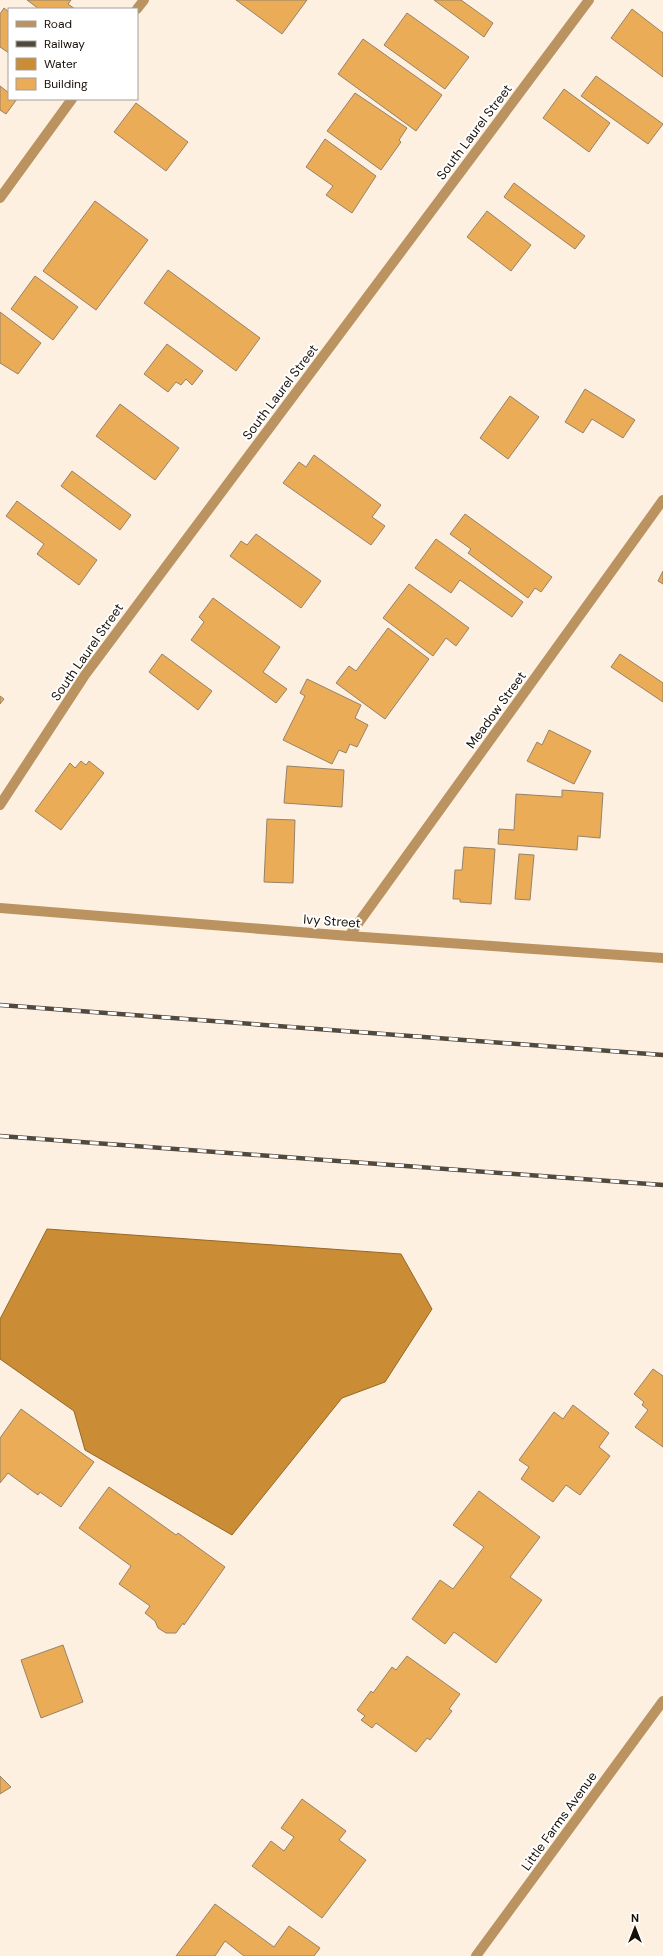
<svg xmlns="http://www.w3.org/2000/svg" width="663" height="1956" viewBox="0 0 663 1956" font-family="'DM Sans',sans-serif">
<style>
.water{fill:#ca8d35;stroke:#946827}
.building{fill:#ebac57;stroke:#968269}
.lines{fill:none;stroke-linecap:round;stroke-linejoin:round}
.minor{stroke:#bb9360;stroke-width:10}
.rail-casing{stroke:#51493e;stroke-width:4.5}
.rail{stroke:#fff;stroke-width:3;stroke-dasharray:9;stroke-linecap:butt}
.labels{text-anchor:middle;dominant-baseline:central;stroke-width:4;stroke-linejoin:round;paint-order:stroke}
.street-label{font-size:13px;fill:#171007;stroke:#fff}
</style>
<rect width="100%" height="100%" fill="#fdf0e0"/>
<path class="water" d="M47,1229L401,1254L432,1309L385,1382L342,1398L232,1535L85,1450L74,1411L0,1359V1319Z"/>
<path class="building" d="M27,0H71L68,4L75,9H39Z
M236,0H307L282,34Z
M434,0H461L493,23L484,37Z
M4,8L9,12V53L0,47V14Z
M632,9L663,33V77L611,38Z
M407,13L469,57L445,89L384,45Z
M363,39L442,95L416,131L338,74Z
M596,76L663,124L648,144L581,96Z
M0,86L9,93V99H17L6,114L0,110Z
M564,89L610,123L589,152L543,118Z
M355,93L407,128L399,140L401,142L381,170L327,131Z
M136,103L188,142L166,171L114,132Z
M325,139L376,176L352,213L326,195L333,186L306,167Z
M514,183L585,236L575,249L504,197Z
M95,201L148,240L96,310L43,271Z
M487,211L531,245L511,271L467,237Z
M168,270L260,338L236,371L144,303Z
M35,276L78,307L53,340L11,309Z
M0,312L41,343L18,374L0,363Z
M167,344L203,371L192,385L186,379L181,385L176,382L168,392L144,374Z
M585,389L635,420L623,438L592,419L583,433L565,422Z
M510,396L539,417L508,459L480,438Z
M120,404L179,448L155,480L96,436Z
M314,455L381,505L372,517L385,526L371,545L283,483L299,462L306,467Z
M72,471L131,515L120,530L61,486Z
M17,501L97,560L79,585L37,554L44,544L6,516Z
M465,514L552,577L541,592L535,588L528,598L468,553L471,549L450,534Z
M256,534L321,581L301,608L230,556L241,541L247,545Z
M436,539L523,602L512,617L460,580L451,593L415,568Z
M663,571V584L658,581Z
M409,584L469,628L456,646L446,638L433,656L383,618Z
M213,598L280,647L263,672L287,689L276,703L191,640L204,622L199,617Z
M388,628L429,659L385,719L336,683L349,666L356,671Z
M162,654L212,691L198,710L149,672Z
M620,654L663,683V702L611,667Z
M307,679L361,705L355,718L368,725L357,747L350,744L346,753L339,750L332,764L283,740L305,696L300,693Z
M0,696L4,699L0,704Z
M549,730L591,751L574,784L527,761L537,742L542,745Z
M81,761L86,765L89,761L104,773L61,830L35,811L70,763L75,768Z
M287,766L344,770L342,807L284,803Z
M562,790L603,793L600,838L578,836L577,850L498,844L499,829L514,830L516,794L562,797Z
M267,819L295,820L293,883L264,882Z
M464,847L495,849L491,904L460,902V899H453L455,870H462Z
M519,854L534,855L530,900L515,899Z
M653,1369L663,1376V1447L635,1427L648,1410L642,1405L644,1402L634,1394Z
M573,1405L609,1433L599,1447L610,1456L580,1495L566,1485L553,1502L521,1479L529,1467L519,1460L554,1412L563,1419Z
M21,1409L94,1462L61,1507L40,1492L38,1495L8,1473L0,1483V1438Z
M109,1487L176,1535L178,1533L225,1567L184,1625L183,1623L176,1633H166L158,1628L155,1621L145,1613L150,1606L119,1584L131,1566L79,1528Z
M479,1491L540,1537L510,1577L542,1600L496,1663L454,1632L445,1644L412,1619L440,1580L453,1589L484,1547L453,1525Z
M63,1645L83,1702L41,1718L21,1660Z
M407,1656L460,1694L449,1709L452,1711L430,1740L427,1738L416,1752L376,1723L372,1728L361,1720L365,1716L357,1710L371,1691L373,1693L392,1667L396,1670Z
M0,1776L11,1787L0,1794Z
M302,1799L346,1831L339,1840L366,1860L322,1918L252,1866L271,1841L284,1851L294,1837L281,1828Z
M215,1904L274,1947L289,1926L320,1948L314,1956H244L225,1941L215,1956H176Z"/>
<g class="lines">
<path class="minor" d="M137,9L144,0
M0,198L72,99
M0,805L85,675L589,0
M0,908L349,936L663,958
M349,936L663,500
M476,1956L663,1701"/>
<g class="rail-casing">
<path id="rail" d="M0,1005L663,1055
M0,1136L663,1185"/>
</g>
<use href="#rail" class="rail"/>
</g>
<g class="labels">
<g class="street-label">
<text transform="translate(474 132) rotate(-53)">South Laurel Street</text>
<text transform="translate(280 392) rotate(-53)">South Laurel Street</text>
<text transform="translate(87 652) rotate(-55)">South Laurel Street</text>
<text transform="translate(496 710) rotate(-54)">Meadow Street</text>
<text transform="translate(332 921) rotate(4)">Ivy Street</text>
<text transform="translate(559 1821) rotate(-54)">Little Farms Avenue</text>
</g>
</g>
<rect x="8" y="8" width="130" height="92" fill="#ffffff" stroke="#a29f9c"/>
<rect x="16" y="21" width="20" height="6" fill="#bb9360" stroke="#a29f9c"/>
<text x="44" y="28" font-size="12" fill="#171007">Road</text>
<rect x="16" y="41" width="20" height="6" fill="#51493e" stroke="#a29f9c"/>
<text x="44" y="48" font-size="12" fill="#171007">Railway</text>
<rect x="16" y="58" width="20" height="12" fill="#ca8d35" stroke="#a29f9c"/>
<text x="44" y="68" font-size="12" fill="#171007">Water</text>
<rect x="16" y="78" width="20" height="12" fill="#ebac57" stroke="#a29f9c"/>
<text x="44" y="88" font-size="12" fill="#171007">Building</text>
<g transform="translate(635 1928)" stroke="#ffffff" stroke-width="3" paint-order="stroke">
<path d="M0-3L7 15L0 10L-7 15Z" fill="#171007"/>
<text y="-6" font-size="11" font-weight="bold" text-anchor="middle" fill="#171007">N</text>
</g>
</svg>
